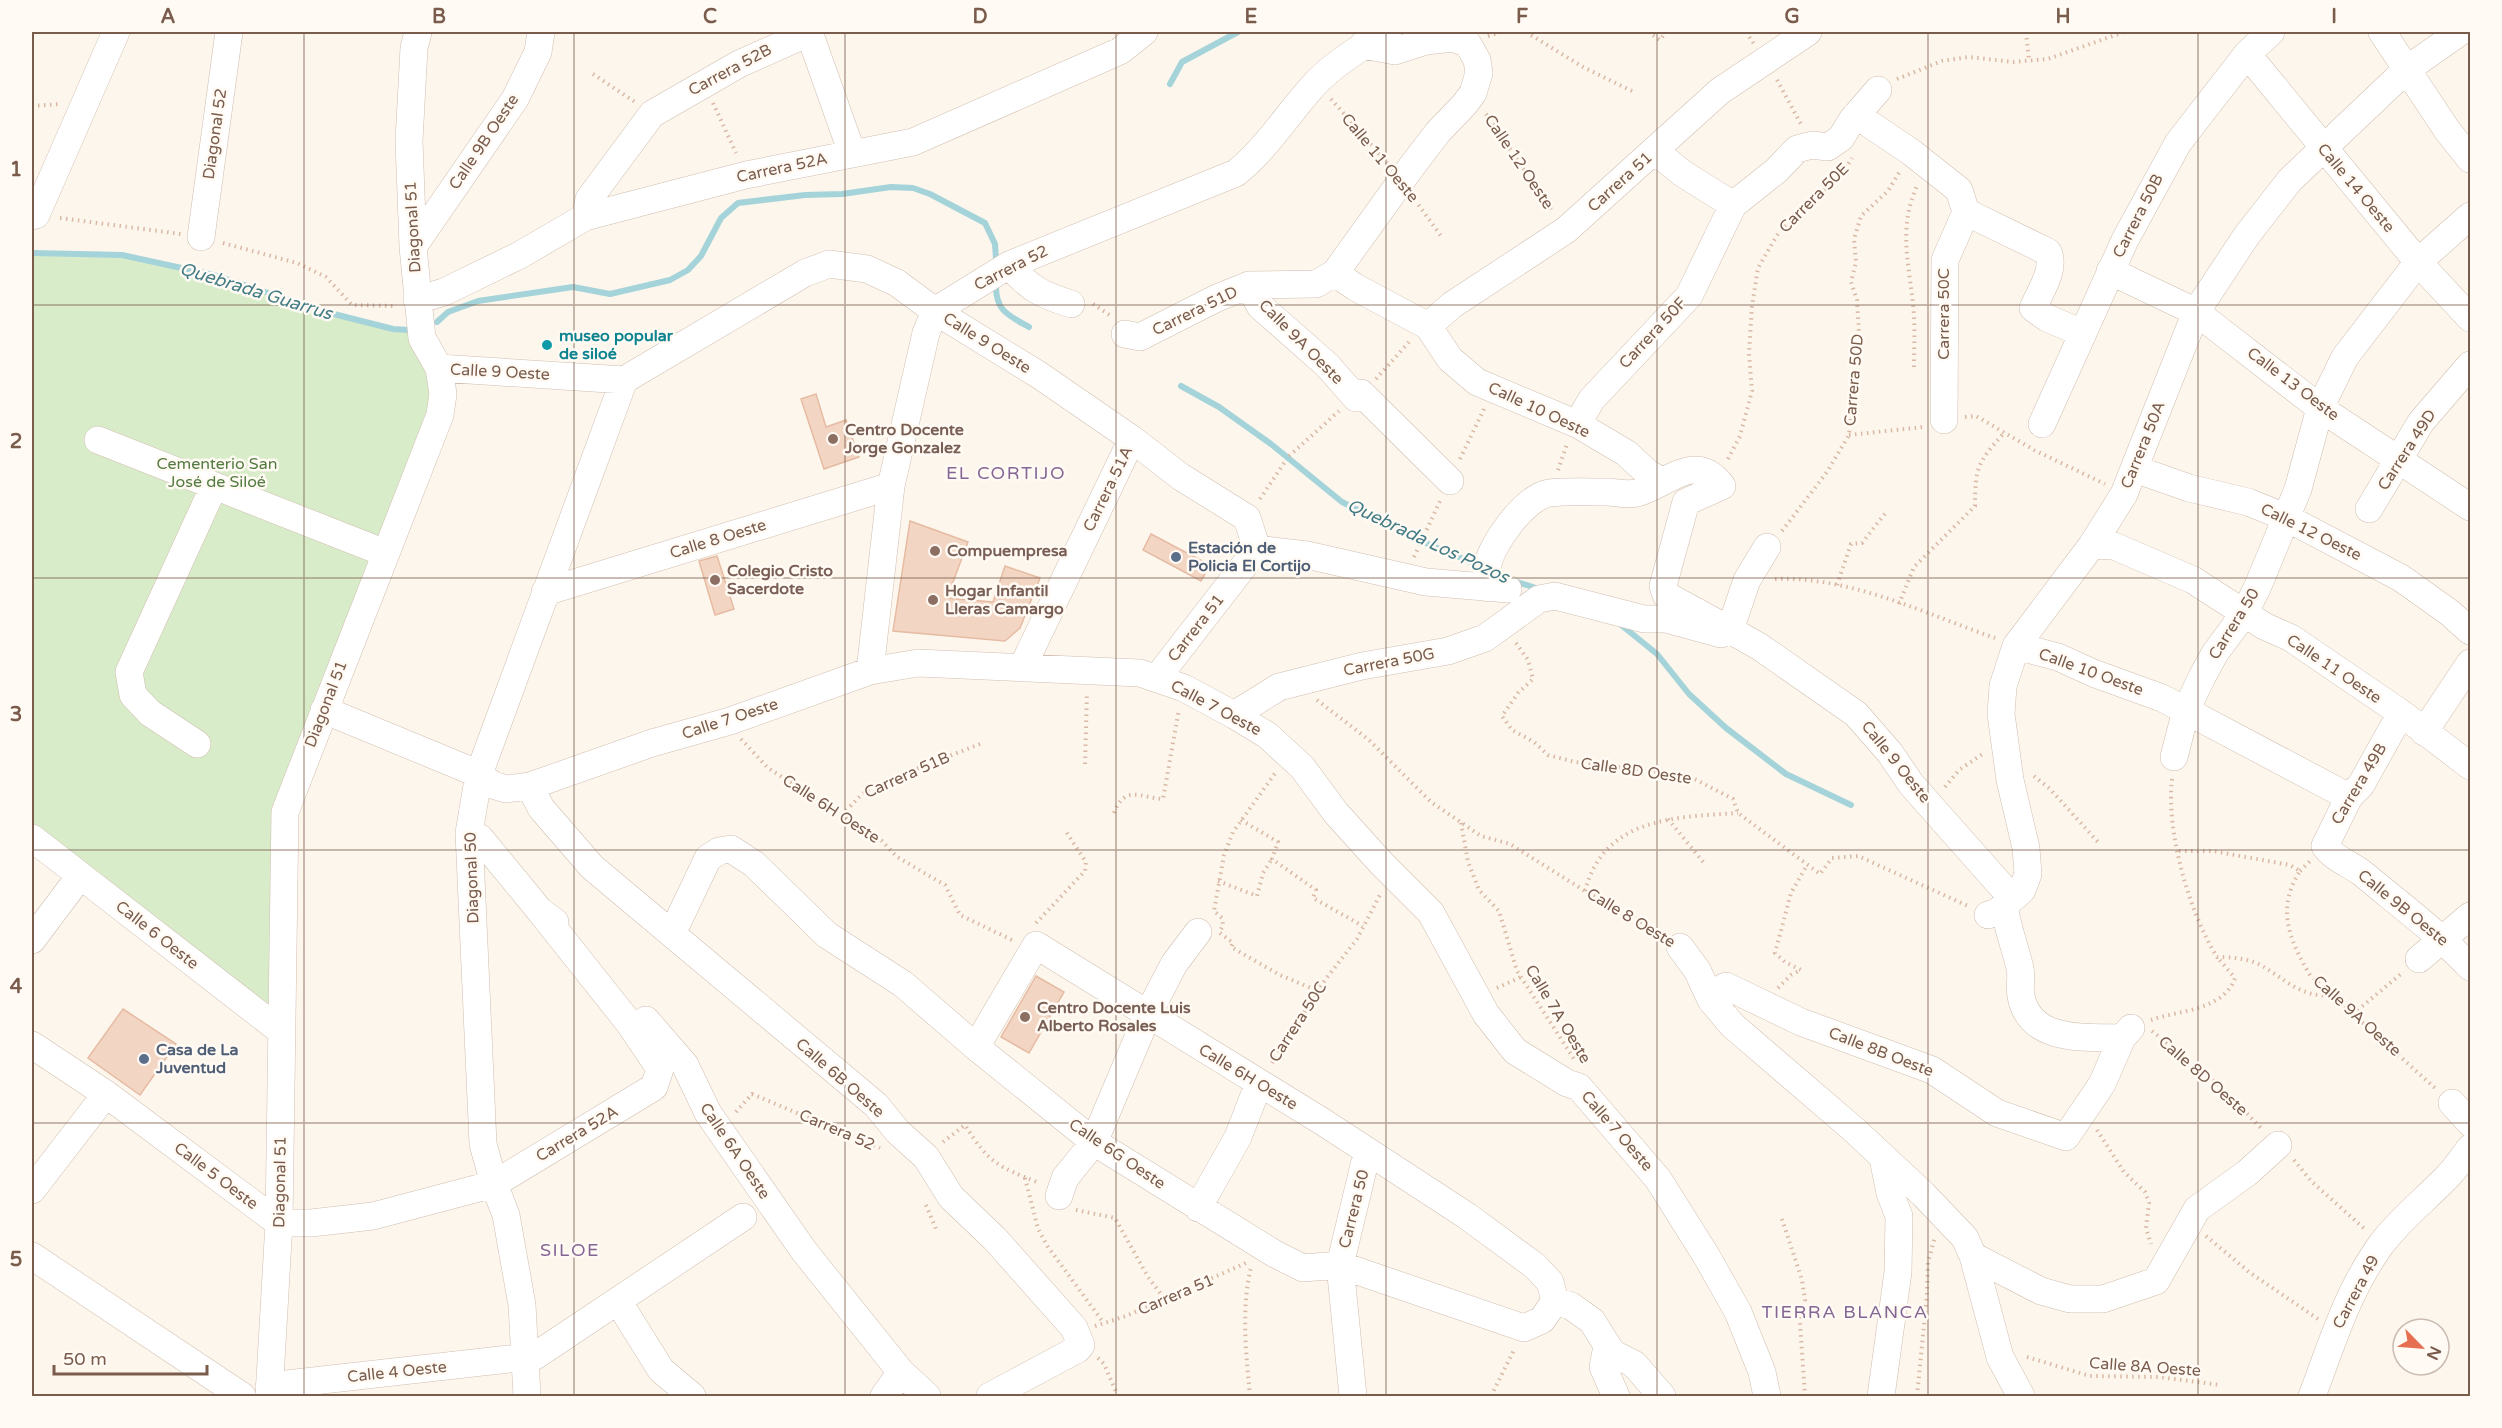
<svg xmlns="http://www.w3.org/2000/svg" width="2502" height="1428" viewBox="0 0 2502 1428" font-family="'Varela Round',sans-serif">
<style>
.green{fill:#d8ecc9}
.lines{fill:none;stroke-linecap:round;stroke-linejoin:round}
.stream{stroke:#a5d3da;stroke-width:6}
.building{fill:#f3d5c3;stroke:#e6bba3;stroke-width:1.5}
.minor-casing{stroke:#d1beb0;stroke-width:28}
.path{stroke:#d9b8a5;stroke-width:4;stroke-dasharray:1.5 4.5;stroke-linecap:butt}
.minor{stroke:#fff;stroke-width:27}
.grid{fill:none;stroke:#7a5c4d;stroke-width:1.5;stroke-opacity:0.55}
.culture-dot{fill:#0f9aa8;stroke:#fffaf3;stroke-width:2}
.education-dot{fill:#8d6e63;stroke:#fffaf3;stroke-width:2}
.service-dot{fill:#5c6f8a;stroke:#fffaf3;stroke-width:2}
.labels{text-anchor:middle;dominant-baseline:central;stroke-width:5;stroke-linejoin:round;paint-order:stroke}
.street-label{font-size:16px;fill:#7a5c4d;stroke:#fffaf3}
.culture-label{font-size:16px;font-weight:bold;fill:#0d838f;stroke:#fffaf3;text-anchor:start}
.education-label{font-size:16px;font-weight:bold;fill:#785e54;stroke:#fffaf3;text-anchor:start}
.park-label{font-size:16px;fill:#537a41;stroke:#fffaf3}
.service-label{font-size:16px;font-weight:bold;fill:#4e5e75;stroke:#fffaf3;text-anchor:start}
.water-label{font-size:18px;font-style:italic;fill:#437c86;stroke:#fffaf3}
.neighbourhood-label{font-size:18px;letter-spacing:1.5px;fill:#846695;stroke:#fffaf3}
.neatline{fill:none;stroke:#7a5c4d;stroke-width:2}
.grid-label{font-size:20px;text-anchor:middle;font-weight:bold;fill:#7a5c4d}
</style>
<rect width="100%" height="100%" fill="#fdf6ec"/>
<path class="green" d="M32,253L122,255L214,275L322,311L393,329L409,330L443,394L285,812L282,1032L32,838Z"/>
<g class="lines">
<path class="stream" d="M1170,84L1182,62L1238,32
M32,253L122,255L214,275L322,311L393,329L409,330
M996,283C995,310 1007,315 1029,327
M437,322L448,312L478,301L573,287L610,294L670,280L688,270L701,256L721,218L738,203L805,195L842,194L891,187L913,188L930,194L985,223L995,244L996,259
M1181,386L1219,407L1271,444L1342,502L1414,538L1480,566
M1514,581L1539,589
M1620,624L1657,654L1689,694L1726,728L1786,774L1851,805"/>
</g>
<path class="building" d="M816,394L826,427L846,420L859,457L824,469L801,399Z
M910,521L968,542L947,598L993,602L1005,566L1040,578L1020,628L1005,641L893,631Z
M1151,534L1210,565L1201,581L1143,550Z
M717,556L734,609L715,615L699,561Z
M1036,976L1064,992L1029,1053L1001,1037Z
M123,1009L176,1044L140,1095L88,1058Z"/>
<g class="lines">
<g class="minor-casing">
<path id="minor" d="M809,32L852,153
M2382,32L2447,130L2470,159
M2247,54L2418,262L2470,318
M1856,115L1911,152L1959,190L1966,212L2048,252C2056,269 2040,292 2033,308L2047,318L2082,333
M1655,151L1682,173L1733,205
M32,216L36,215L116,32
M585,217L589,199L652,114L739,64L811,32
M201,237L229,32
M413,247L515,99L538,52L541,32
M1009,265C1030,289 1042,295 1071,304
M2110,271L2196,312L2320,408L2470,507
M1335,273L1355,287L1428,326L1450,359L1477,382L1577,424L1626,453L1649,474L1661,480
M1249,285L1260,306L1327,365L1356,398
M417,300L444,292L520,255L585,217L746,175L913,142L1120,51L1144,32
M1428,326L1452,305L1566,230L1720,91L1808,32
M1125,334L1140,337L1217,298L1249,285L1316,284L1335,273L1412,166L1438,132L1464,105L1473,93L1479,73L1477,60L1468,44L1453,38L1426,41L1395,51L1363,45
M439,368L624,380L805,273L829,264L867,269L897,283L935,311L1039,375L1132,439L1181,477L1247,518L1257,549L1307,555L1426,582L1508,589
M1361,393L1450,481
M1944,420L1945,260L1966,212
M1577,424L1592,399L1689,296L1733,205L1777,170L1797,149L1812,145L1828,147L1841,138L1852,120L1878,90
M2042,424L2125,240L2178,143L2247,54L2271,32
M98,440L385,553
M2135,469L2189,488L2248,502L2285,517L2401,578L2450,613L2470,631
M2369,509L2421,422L2470,365
M2092,545L2114,546L2193,580L2264,626L2291,638L2401,713L2470,766
M1488,588C1488,582 1486,575 1487,569C1489,546 1525,497 1549,493C1568,491 1590,492 1609,492C1618,493 1628,495 1637,493C1667,485 1695,450 1722,486L1686,502L1663,586L1666,595L1730,630L1747,580L1767,547
M545,592L891,486
M2016,646L2058,657L2093,673L2162,698L2349,797
M1022,668L1132,439
M870,671L891,486L926,333L935,311L1009,265L1236,173C1266,149 1287,115 1313,86C1333,64 1362,46 1388,32
M1157,678L1257,549
M324,710L479,774L493,785L506,789L530,786L652,743L730,721L870,671L918,663L1140,673L1184,688L1234,715L1267,735L1302,767L1336,813L1382,864L1431,913L1486,1014L1515,1051L1567,1083L1579,1087L1658,1179L1707,1257L1738,1312L1762,1372L1767,1396
M2401,713L2361,785L2349,797L2325,846C2334,859 2350,864 2362,873C2399,904 2437,932 2470,967
M1234,715L1279,687L1362,666L1448,651L1485,638L1539,599L1555,596L1644,619H1666L1721,634L1730,630L1760,647L1856,714L1890,753L1911,784L2012,898
M2424,732L2470,663
M197,744L150,713L133,695L129,672L214,486
M2174,757L2186,710L2203,675L2215,653L2244,614L2258,586L2298,489L2320,408L2345,357L2418,262L2470,216
M530,786L541,808L592,867L876,1105L898,1132L926,1157L951,1197L995,1239L1074,1328L1081,1345L1078,1349L990,1396
M469,833L480,838L540,911L555,922
M32,838L282,1032
M2004,905C2007,927 2015,947 2020,968C2022,977 2019,987 2021,996C2030,1043 2084,1037 2122,1038L2131,1028
M1988,915L1997,912L2022,890L2028,874L2026,848L2010,780L2001,714L2003,686L2016,646L2092,545L2124,494L2196,312L2247,235L2290,180L2406,70L2460,32
M672,934L708,858L719,851L731,849L754,864L827,935L903,984L976,1047L1094,1142L1275,1254L1303,1268L1340,1265L1524,1328L1542,1320L1555,1301
M32,940L80,876
M1680,947L1697,970L1711,1000L1732,1025L1852,1128L1923,1194L1965,1238L1973,1256L2041,1291L2070,1299H2103L2156,1281L2197,1209L2247,1173L2278,1145
M2419,959L2470,916
M1711,1000L1717,991L1726,986L1801,1022L1932,1070L1997,1113L2066,1137L2102,1084L2122,1038
M646,1020L685,1065L708,1113L804,1251L901,1372L927,1396
M32,1045L106,1094L279,1223H311L373,1216L494,1184L654,1087L660,1069L629,1023L540,911
M976,1047L1036,945L1323,1122L1467,1216L1535,1266L1550,1282L1555,1301L1571,1306L1592,1321L1612,1353L1634,1364L1662,1396
M2452,1103L2470,1123
M32,1190L106,1094
M1059,1196L1065,1178L1094,1142L1148,1014L1174,964L1198,932
M1198,1208L1238,1137L1259,1083
M32,1256L242,1396
M1973,1256L2000,1357L2021,1396
M618,1301L661,1370L692,1396
M1607,1346L1603,1367L1616,1396
M269,1386L535,1356L743,1217
M269,1396L279,1223L285,812L440,415L443,394L439,368L422,338L413,247L409,141L414,48L418,32
M527,1396L522,1305L506,1215L494,1184L483,1144L469,833L479,774L624,380
M884,1396L901,1372
M1353,1396L1340,1265L1367,1153
M1881,1396L1898,1272L1899,1216L1890,1193L1883,1158
M2312,1396C2332,1344 2347,1292 2380,1246C2399,1220 2425,1200 2447,1177C2456,1168 2463,1157 2470,1148"/>
</g>
<path class="path" d="M1526,32L1583,67L1634,92
M1648,32L1660,40L1666,32
M1746,32L1754,44
M2026,32L2029,60
M1488,36L1501,32
M593,74L635,102
M1897,79L1942,61L1969,57L2013,62L2048,59L2124,32
M1777,80L1802,126
M1331,99L1387,163
M713,103L736,153
M32,106L61,104
M1486,114L1553,212
M1415,200L1441,236
M60,218L181,234
M223,243L297,263L326,277L352,305L396,306
M1093,304L1111,316
M1914,367C1914,350 1915,333 1914,316C1911,269 1896,229 1918,184
M1376,379L1409,342
M1965,417L1976,416L2034,450L2105,484
M1849,435L1923,427
M1289,456L1339,411
M1460,459L1484,409
M1728,459L1740,436L1752,391L1749,354L1752,306L1758,268L1779,232L1801,208L1840,177L1852,158
M1558,470L1567,444
M1260,499L1286,460
M1782,531L1827,472L1849,435L1859,333L1857,300L1851,282L1856,262L1854,239L1861,216L1888,191L1900,171
M1414,557L1440,501
M1775,579C1850,576 1926,614 1995,638
M1837,585L1851,544L1862,543L1887,511
M1899,604L1914,567L1975,506C1975,467 1978,462 2004,433
M1516,643L1528,660L1533,679L1518,693L1502,716L1512,730L1534,742L1548,755L1575,762L1687,775L1733,799L1738,813L1820,874L1832,858L1858,856L1968,906
M1317,700L1369,740L1431,802L1481,836L1510,844L1585,891L1663,934
M741,739L768,768L882,841L897,857L945,885L960,915L1014,941
M1085,764L1087,692
M2034,776L2050,789L2098,842
M2172,779C2166,832 2189,912 2217,957C2234,957 2253,959 2267,969C2288,982 2304,998 2331,995
M1945,787L1959,770L1984,753
M1114,813C1125,784 1141,798 1163,799L1179,709
M842,815L861,795L875,785L980,744
M1668,819L1704,863
M1241,820L1278,842L1272,859L1316,890L1313,898L1363,926
M1461,823L1468,862L1479,890L1499,911L1517,971L1574,1059
M2179,851H2213L2290,865L2300,871C2276,908 2289,940 2310,975L2436,1089
M2300,871L2310,861
M1218,881L1257,896L1263,873L1272,859
M1585,891C1604,817 1676,817 1738,813
M1036,923L1085,871L1086,862L1065,830
M1221,929L1223,926L1222,918L1214,911L1224,855L1233,832L1276,772
M1220,933L1233,943L1231,947L1280,975L1318,991
M1497,988L1521,977
M1778,988L1791,975L1801,970L1785,962L1775,953L1791,893L1807,865
M2353,1014L2402,973
M2151,1020C2179,1010 2223,1011 2235,978L2217,957
M2152,1031L2220,1086L2263,1130
M1272,1063L1325,980L1357,939L1381,893
M736,1112L752,1094L880,1148
M2097,1130L2124,1172L2145,1192L2149,1203L2146,1228L2151,1244
M943,1142L965,1125C989,1164 998,1166 1039,1183
M2294,1160L2311,1181L2366,1230
M1025,1178L1038,1229L1048,1247L1103,1322
M926,1205L936,1229
M1076,1210L1115,1218L1148,1277L1164,1298
M1782,1219L1802,1280L1805,1300L1800,1323L1805,1396
M2206,1236L2249,1272L2318,1319
M1095,1326L1126,1316L1246,1263
M2027,1357L2090,1376L2159,1377L2220,1385
M1098,1358L1104,1364L1118,1396
M1250,1396C1246,1353 1241,1310 1251,1267
M1491,1396L1515,1348
M1917,1396L1927,1295L1928,1262L1935,1237"/>
<use href="#minor" class="minor"/>
</g>
<path class="grid" d="M304,32V1396M574,32V1396M845,32V1396M1116,32V1396M1386,32V1396M1657,32V1396M1928,32V1396M2198,32V1396M32,305H2470M32,578H2470M32,850H2470M32,1123H2470"/>
<circle class="culture-dot" cx="547" cy="345" r="6"/>
<g class="education-dot">
<circle cx="833" cy="439" r="6"/>
<circle cx="935" cy="551" r="6"/>
<circle cx="715" cy="580" r="6"/>
<circle cx="933" cy="600" r="6"/>
<circle cx="1025" cy="1017" r="6"/>
</g>
<g class="service-dot">
<circle cx="1176" cy="557" r="6"/>
<circle cx="144" cy="1059" r="6"/>
</g>
<g class="labels">
<g class="street-label">
<text transform="translate(730 70) rotate(-28)">Carrera 52B</text>
<text transform="translate(215 134) rotate(-82)">Diagonal 52</text>
<text transform="translate(484 142) rotate(-56)">Calle 9B Oeste</text>
<text transform="translate(1380 158) rotate(50)">Calle 11 Oeste</text>
<text transform="translate(1519 162) rotate(56)">Calle 12 Oeste</text>
<text transform="translate(782 168) rotate(-12)">Carrera 52A</text>
<text transform="translate(1620 182) rotate(-42)">Carrera 51</text>
<text transform="translate(2356 188) rotate(50)">Calle 14 Oeste</text>
<text transform="translate(1814 198) rotate(-45)">Carrera 50E</text>
<text transform="translate(2138 216) rotate(-63)">Carrera 50B</text>
<text transform="translate(413 227) rotate(-93)">Diagonal 51</text>
<text transform="translate(1011 268) rotate(-27)">Carrera 52</text>
<text transform="translate(1195 311) rotate(-26)">Carrera 51D</text>
<text transform="translate(1944 314) rotate(-90)">Carrera 50C</text>
<text transform="translate(1653 333) rotate(-47)">Carrera 50F</text>
<text transform="translate(1301 342) rotate(45)">Calle 9A Oeste</text>
<text transform="translate(987 343) rotate(32)">Calle 9 Oeste</text>
<text transform="translate(500 372) rotate(3)">Calle 9 Oeste</text>
<text transform="translate(1854 380) rotate(-85)">Carrera 50D</text>
<text transform="translate(2293 384) rotate(37)">Calle 13 Oeste</text>
<text transform="translate(1539 410) rotate(25)">Calle 10 Oeste</text>
<text transform="translate(2143 445) rotate(-68)">Carrera 50A</text>
<text transform="translate(2407 450) rotate(-57)">Carrera 49D</text>
<text transform="translate(1108 489) rotate(-64)">Carrera 51A</text>
<text transform="translate(2311 532) rotate(26)">Calle 12 Oeste</text>
<text transform="translate(718 539) rotate(-17)">Calle 8 Oeste</text>
<text transform="translate(2234 624) rotate(-58)">Carrera 50</text>
<text transform="translate(1196 628) rotate(-52)">Carrera 51</text>
<text transform="translate(1389 662) rotate(-11)">Carrera 50G</text>
<text transform="translate(2334 669) rotate(34)">Calle 11 Oeste</text>
<text transform="translate(2091 672) rotate(20)">Calle 10 Oeste</text>
<text transform="translate(326 704) rotate(-69)">Diagonal 51</text>
<text transform="translate(1216 708) rotate(28)">Calle 7 Oeste</text>
<text transform="translate(730 719) rotate(-18)">Calle 7 Oeste</text>
<text transform="translate(1896 762) rotate(51)">Calle 9 Oeste</text>
<text transform="translate(1636 771) rotate(8)">Calle 8D Oeste</text>
<text transform="translate(907 775) rotate(-24)">Carrera 51B</text>
<text transform="translate(2359 784) rotate(-59)">Carrera 49B</text>
<text transform="translate(831 809) rotate(33)">Calle 6H Oeste</text>
<text transform="translate(472 878) rotate(-92)">Diagonal 50</text>
<text transform="translate(2403 908) rotate(39)">Calle 9B Oeste</text>
<text transform="translate(1631 918) rotate(31)">Calle 8 Oeste</text>
<text transform="translate(157 935) rotate(38)">Calle 6 Oeste</text>
<text transform="translate(1558 1014) rotate(59)">Calle 7A Oeste</text>
<text transform="translate(2357 1016) rotate(42)">Calle 9A Oeste</text>
<text transform="translate(1298 1022) rotate(-57)">Carrera 50C</text>
<text transform="translate(1881 1052) rotate(21)">Calle 8B Oeste</text>
<text transform="translate(2203 1076) rotate(41)">Calle 8D Oeste</text>
<text transform="translate(1248 1077) rotate(31)">Calle 6H Oeste</text>
<text transform="translate(840 1078) rotate(41)">Calle 6B Oeste</text>
<text transform="translate(837 1130) rotate(23)">Carrera 52</text>
<text transform="translate(1617 1131) rotate(49)">Calle 7 Oeste</text>
<text transform="translate(577 1134) rotate(-31)">Carrera 52A</text>
<text transform="translate(735 1151) rotate(56)">Calle 6A Oeste</text>
<text transform="translate(1117 1154) rotate(34)">Calle 6G Oeste</text>
<text transform="translate(216 1176) rotate(37)">Calle 5 Oeste</text>
<text transform="translate(280 1182) rotate(-89)">Diagonal 51</text>
<text transform="translate(1354 1209) rotate(-76)">Carrera 50</text>
<text transform="translate(2356 1292) rotate(-62)">Carrera 49</text>
<text transform="translate(1176 1295) rotate(-23)">Carrera 51</text>
<text transform="translate(2145 1367) rotate(4)">Calle 8A Oeste</text>
<text transform="translate(397 1372) rotate(-6)">Calle 4 Oeste</text>
</g>
<g class="culture-label">
<text x="559" y="336">museo popular<tspan x="559" dy="18">de siloé</tspan></text>
</g>
<g class="education-label">
<text x="845" y="430">Centro Docente<tspan x="845" dy="18">Jorge Gonzalez</tspan></text>
<text x="947" y="551">Compuempresa</text>
<text x="727" y="571">Colegio Cristo<tspan x="727" dy="18">Sacerdote</tspan></text>
<text x="945" y="591">Hogar Infantil<tspan x="945" dy="18">Lleras Camargo</tspan></text>
<text x="1037" y="1008">Centro Docente Luis<tspan x="1037" dy="18">Alberto Rosales</tspan></text>
</g>
<g class="park-label">
<text x="217" y="464">Cementerio San<tspan x="217" dy="18">José de Siloé</tspan></text>
</g>
<g class="service-label">
<text x="1188" y="548">Estación de<tspan x="1188" dy="18">Policia El Cortijo</tspan></text>
<text x="156" y="1050">Casa de La<tspan x="156" dy="18">Juventud</tspan></text>
</g>
<g class="water-label">
<text transform="translate(256 291) rotate(17)">Quebrada Guarrus</text>
<text transform="translate(1428 541) rotate(25)">Quebrada Los Pozos</text>
</g>
<g class="neighbourhood-label">
<text x="1006" y="473">EL CORTIJO</text>
<text x="570" y="1250">SILOE</text>
<text x="1845" y="1312">TIERRA BLANCA</text>
</g>
</g>
<rect width="2502" height="1428" fill="none" stroke="#fffaf3" stroke-width="66"/>
<g transform="translate(2421 1347) rotate(115)"><circle r="28" fill="#fffaf3" stroke="#cabbb1" stroke-width="1.5"/>
<path d="M0-4.5L10 22L0 15L-10 22Z" fill="#e76f51"/>
<text y="-9" font-size="16" font-weight="bold" text-anchor="middle" fill="#7a5c4d">N</text>
</g>
<path d="M54 1365v9h153v-9" fill="none" stroke="#7a5c4d" stroke-width="3"/>
<text x="63" y="1365" font-size="18" fill="#7a5c4d" stroke="#fffaf3" stroke-width="4.5" paint-order="stroke">50 m</text>
<rect x="33" y="33" width="2436" height="1362" class="neatline"/>
<g class="grid-label">
<text x="168" y="23">A</text>
<text x="439" y="23">B</text>
<text x="710" y="23">C</text>
<text x="980" y="23">D</text>
<text x="1251" y="23">E</text>
<text x="1522" y="23">F</text>
<text x="1792" y="23">G</text>
<text x="2063" y="23">H</text>
<text x="2334" y="23">I</text>
<text x="16" y="176">1</text>
<text x="16" y="448">2</text>
<text x="16" y="721">3</text>
<text x="16" y="993">4</text>
<text x="16" y="1266">5</text>
</g>
</svg>
